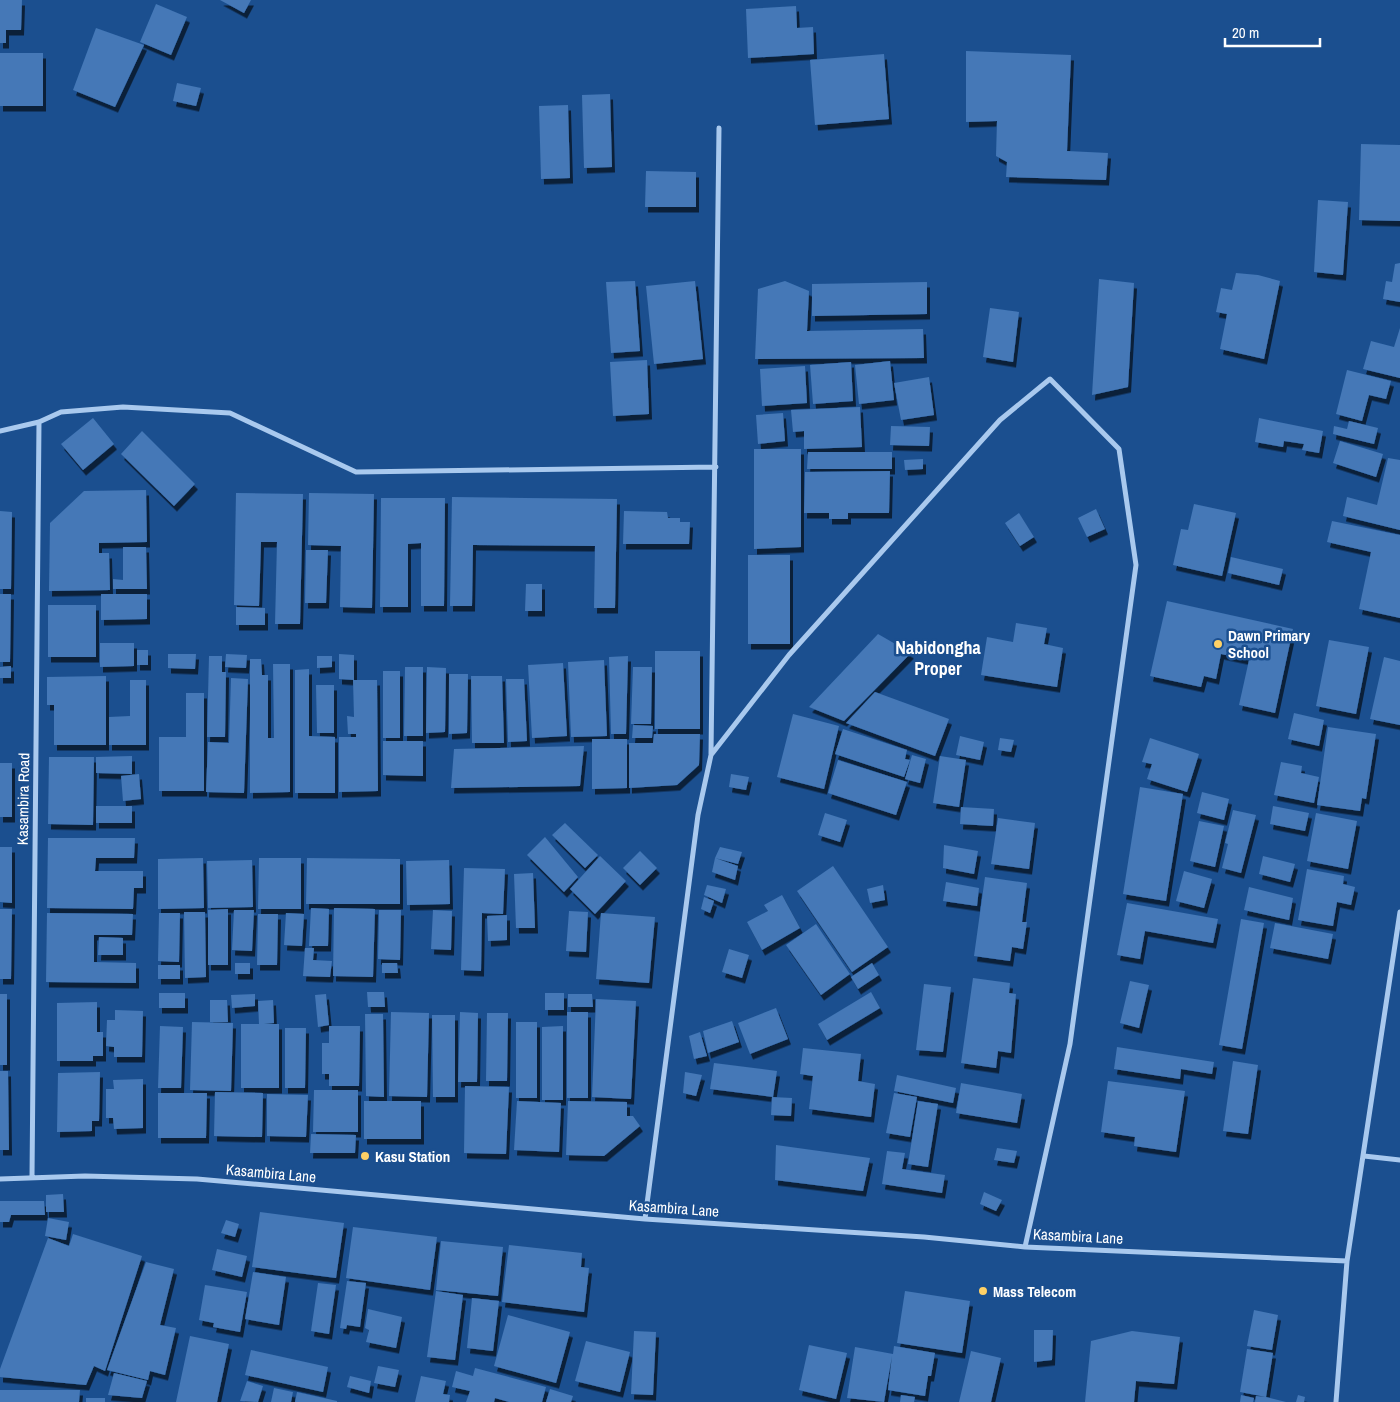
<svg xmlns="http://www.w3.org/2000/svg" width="1400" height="1402" viewBox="0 0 1400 1402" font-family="'Archivo Narrow',sans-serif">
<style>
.building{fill:#4478b7;filter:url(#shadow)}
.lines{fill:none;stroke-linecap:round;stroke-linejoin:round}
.minor{stroke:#a9c9ee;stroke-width:5}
.poi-dot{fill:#ffd166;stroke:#1b4f8f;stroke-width:2}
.labels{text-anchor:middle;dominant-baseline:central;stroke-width:5;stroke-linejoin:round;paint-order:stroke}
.poi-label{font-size:15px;font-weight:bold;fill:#fff;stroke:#1b4f8f;text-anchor:start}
.street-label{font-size:15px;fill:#fff;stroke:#1b4f8f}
.quarter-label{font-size:18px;font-weight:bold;fill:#fff;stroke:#1b4f8f}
</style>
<defs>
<filter id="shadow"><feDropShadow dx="3" dy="5.5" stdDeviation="0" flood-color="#0009"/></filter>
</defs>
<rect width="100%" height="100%" fill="#1b4f8f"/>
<path class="building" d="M0,0H22L21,30H6V43H0Z
M220,0H251L244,13Z
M156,4L187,17L171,55L140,42Z
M796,6L797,28L813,27L814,54L748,58L746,9Z
M96,28L144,45L115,107L73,90Z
M966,51L1071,55L1067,151L1108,153L1106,180L1006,177L1007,162L996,156L997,121L966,122Z
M0,53H43V106H0Z
M884,54L889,119L815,125L810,60Z
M177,83L201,88L196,106L173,101Z
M610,94L612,167L584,168L582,95Z
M568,105L570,178L541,179L539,106Z
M1361,144L1400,145V221L1359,220Z
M646,171L696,172V207H645Z
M1318,200L1348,202L1343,275L1314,272Z
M1400,263V302L1383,299L1386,281L1392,282L1395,264Z
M1236,273L1258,275L1280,281L1264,359L1220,349L1227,314L1216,312L1221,288L1232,290Z
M1099,279L1134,283L1128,387L1092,395Z
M635,281L640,351L611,353L606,282Z
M695,281L703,359L654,364L646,286Z
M785,281L809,291L807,331L923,329L924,358L755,359L758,289Z
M927,282V314L812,316V284Z
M990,308L1019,312L1013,362L983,357Z
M1400,328V378L1363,369L1371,341L1394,347Z
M647,360L649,414L613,416L610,362Z
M890,361L894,400L859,404L855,365Z
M851,362L853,401L813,404L810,365Z
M805,366L807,403L762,406L760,369Z
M1347,370L1391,381L1386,399L1369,395L1362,421L1336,414Z
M929,377L934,415L901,420L894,383Z
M860,407L862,447L804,449V431L793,432L791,410Z
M783,413L785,441L758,444L756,415Z
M93,418L114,444L83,470L61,444Z
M1259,418L1323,431L1319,453L1302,450L1304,444L1284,441L1283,447L1255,442Z
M1349,421L1378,428L1374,444L1333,434L1334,426L1347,429Z
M891,426L930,427L929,446L890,445Z
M142,431L195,484L174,506L121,454Z
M1340,441L1383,454L1376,477L1333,463Z
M754,449H801V547L754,549Z
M808,452H892V469H807Z
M1388,458L1400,460V530L1343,516L1347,497L1377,505Z
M923,459V469L905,470L904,460Z
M890,471L889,513H848V519H829V513H804L805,472Z
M146,490L147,542L99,543V553H109L110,590L49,591L50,523L84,491Z
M236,493L303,494L300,624H275L277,542H261L259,606L234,605Z
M309,493L374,494L372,608L340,607L341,546L308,545Z
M452,497L617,499L615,608H594L595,546L473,545L472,606H450Z
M381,498H445L444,606H421V543L408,544V607H380Z
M1194,504L1236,513L1222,576L1173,565L1181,529L1188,530Z
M1096,509L1105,529L1087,537L1078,518Z
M0,511L12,512L11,589H0Z
M624,511L667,512L668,518H680V522H690L689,544H623Z
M1019,513L1034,537L1020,546L1005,523Z
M1332,521L1400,535V618L1359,609L1371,552L1327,542Z
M123,547H146L147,589H113V579L123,580Z
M306,550H328L326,603H305Z
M748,555H790V644H748Z
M1231,557L1283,569L1279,585L1228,573Z
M526,584H542V611H525Z
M0,594H11L10,662H0Z
M101,594H147V619L101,620Z
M1167,601L1293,629L1275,713L1239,705L1249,660L1221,654L1216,679L1204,676L1201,687L1150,676Z
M48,605H96V657H48Z
M236,607L265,608V625H236Z
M1016,623L1047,628L1044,644L1063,648L1057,687L981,675L987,637L1013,642Z
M878,634L911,653L844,721L809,707Z
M1329,640L1369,647L1356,714L1316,706Z
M100,643H134V666L100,667Z
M137,650H148V665H137Z
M655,651H700V729H655Z
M168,654H196L195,669L168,668Z
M226,654L247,655L246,668L225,667Z
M339,654L354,655V680L339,679Z
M209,656H222V672H226L225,737H207Z
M317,656H332V667L317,668Z
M628,656L626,734H611L609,657Z
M1384,657L1400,661V725L1370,719Z
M250,659H261L262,675H268V738H274L273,664H290V792L250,793Z
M604,660L607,736L571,737L568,662Z
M563,663L567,736L532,738L528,665Z
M11,666V678H0V667Z
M405,667H423V736H404Z
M427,667L446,668L445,732L426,733Z
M633,667H652L651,724H631Z
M309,669V736L335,737V793H295V670Z
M383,671H400V738H383Z
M449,674H468L467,733L449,734Z
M106,676V745H54V705H47V677Z
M471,676H502L504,743H472Z
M231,678L248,679L244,793L206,792L208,742L229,743Z
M506,679H524L527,741L508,742Z
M130,680H146V745H109V717L130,716Z
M353,680H377L378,791L339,792V737H356V734H348L347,716L354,717Z
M316,685H334V733H317Z
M875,692L949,719L935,756L846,723Z
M186,693H204V791H159V737H186Z
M1294,713L1324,720L1319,746L1288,739Z
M793,714L839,726L824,789L777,777Z
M633,725L653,726L652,738H632Z
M1328,727L1376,734L1366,799L1362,798L1360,811L1317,805Z
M843,729L907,750L905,759L910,760L904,777L835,754Z
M654,734H700L699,765L677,785L629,788V743H653Z
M960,736L984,742L980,760L956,755Z
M1000,738L1014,740L1011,752L998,750Z
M1150,738L1199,754L1187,792L1147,779L1152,764L1142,762Z
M592,739H627V788L592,789Z
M383,741H423V776L383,775Z
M584,746L580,786L451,788L454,749Z
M912,755L926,759L920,783L905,779Z
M132,756V774L96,773V757Z
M940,756L966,760L959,807L933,803Z
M49,757H94L93,825L48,824Z
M838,760L907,782L896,815L828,793Z
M1281,762L1302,766L1301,773L1319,777L1314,803L1274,795Z
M0,763H12V817H0Z
M139,774L141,799L123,801L121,776Z
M731,774L749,777L746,790L729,787Z
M1140,787L1183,794L1166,901L1123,894Z
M1202,792L1229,799L1224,820L1197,813Z
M96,806H132V823H96Z
M1273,806L1309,813L1305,831L1270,824Z
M961,807L994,809L993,826L960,824Z
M1233,810L1256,815L1241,873L1222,868L1228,844L1225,843Z
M825,813L847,820L840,842L818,835Z
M1316,813L1357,821L1348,869L1307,861Z
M998,818L1035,823L1029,869L991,864Z
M1199,821L1224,826L1215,867L1190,861Z
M565,823L598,855L585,868L552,835Z
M545,837L578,877L564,892L527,855Z
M48,838H135L134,858H96L95,871H143V888H134L133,909L47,908Z
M944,845L978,851L974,874L943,868Z
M0,847H12V903L0,902Z
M720,847L742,852L738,864L715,858L738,866L735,880L712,872L715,858Z
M640,851L657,868L640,885L623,868Z
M600,856L626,881L595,914L570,889Z
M1263,856L1295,864L1290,882L1259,874Z
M203,858L204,908L158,909V859Z
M259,858H301V909H258Z
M307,858L400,859V904H306Z
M252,860L253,907L208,908L207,861Z
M449,860L450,904L407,905L406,861Z
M833,866L888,947L852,972L797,891Z
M464,868L505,869L503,914L482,913L481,971L461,970Z
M1307,869L1344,876L1343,884L1355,887L1351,905L1337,902L1333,926L1298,920Z
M1184,871L1212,879L1204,908L1176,901Z
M533,873L535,928H516L514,874Z
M985,877L1027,883L1022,922H1027L1023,949L1012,947L1010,961L974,956Z
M946,882L979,888L977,906L943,901Z
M707,885L726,889L722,903L704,895Z
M883,885L885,900L870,903L867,889Z
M1249,887L1293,898L1289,920L1244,910Z
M782,895L800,928L762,950L747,922L768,911L764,905Z
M704,897L714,901L710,913L701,909Z
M1127,903L1218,919L1213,943L1145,931L1140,959L1117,955Z
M311,908L329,909L328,946H309Z
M334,908L375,909L373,977L333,976Z
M0,909H12L11,979H0Z
M228,909V965H208V910Z
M234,910H254L252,951L232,950Z
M379,910H401L400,960L378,959Z
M433,910L452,911L451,950L431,949Z
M569,911L588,912L586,952L566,951Z
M184,912H205L206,977L185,978Z
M47,913L133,914L132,935H94V962L136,963V983L46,982Z
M159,913H180L179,962L158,961Z
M286,913L304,914L302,946L284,945Z
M601,913L655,917L649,983L596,979Z
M258,914H278L277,965H257Z
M507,915V940L488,941L487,916Z
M1241,919L1264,923L1242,1049L1219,1045Z
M1275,923L1333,934L1328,959L1270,948Z
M816,924L850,974L821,995L786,945Z
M99,937L123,938V955H98Z
M305,948H314L313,960L332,961L330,977L303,976Z
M729,949L749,955L742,978L722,972Z
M235,963H250V974H235Z
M382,963H397L398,973H382Z
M872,963L879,975L858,989L851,977Z
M158,965H180V979H158Z
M973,978L1010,983L1009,993L1016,994L1011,1053L998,1051L996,1068L961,1063Z
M1130,981L1149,985L1139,1028L1120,1023Z
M924,984L951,987L943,1052L916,1050Z
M367,992H384L385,1007H368Z
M871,992L880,1008L827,1040L818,1024Z
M159,993H185V1008H159Z
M545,993H564V1010H545Z
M0,994H7V1065H0Z
M255,994V1006L232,1008L231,995Z
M326,994L329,1025L318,1027L315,995Z
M568,994H592L593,1007H568Z
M596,999L636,1001L631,1099L592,1097Z
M210,1000H227L228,1022H210Z
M273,1000L274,1023L264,1024H279V1088H241V1024H259L258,1001Z
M97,1002V1032H103V1056H93V1061H57V1003Z
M776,1008L788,1039L750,1054L738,1023Z
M115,1010L143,1011L142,1057H114V1047L106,1046L107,1020H115Z
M391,1012L429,1013L427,1097L389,1096Z
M460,1012L478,1013L477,1082H458Z
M567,1012H588V1098H567Z
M487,1013H508L507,1081H486Z
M365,1014H383L384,1097L366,1096Z
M432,1015H455V1097H433Z
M732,1021L739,1042L708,1053L703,1031Z
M192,1022L233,1023L231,1091L190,1090Z
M516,1022H537V1098H516Z
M160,1026L183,1027L181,1088H158Z
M329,1026H360L359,1086H329V1074H322V1043H329Z
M563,1026V1100H542V1027Z
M285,1028H306L305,1088H285Z
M700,1032L707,1056L694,1059L689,1036Z
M1117,1047L1214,1062L1212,1074L1181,1069L1180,1079L1114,1069Z
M803,1048L861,1054L858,1081L875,1084L871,1117L809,1109L813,1076L800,1074Z
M1233,1061L1258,1065L1248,1134L1223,1131Z
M714,1063L777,1071L773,1097L710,1089Z
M0,1071H8L9,1150H0Z
M100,1072L99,1121H92V1131L57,1132L58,1073Z
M685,1072L702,1075L696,1096L683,1093Z
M897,1075L956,1088L953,1103L894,1091Z
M143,1079V1128L114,1129L113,1118H106V1089H114L113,1080Z
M1108,1081L1185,1091L1176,1152L1134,1146L1135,1137L1101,1132Z
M961,1083L1022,1094L1017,1123L956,1113Z
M465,1086L509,1087L506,1154L464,1153Z
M314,1090H358V1132H313Z
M215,1092L263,1093L262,1137L214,1136Z
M158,1093H207L206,1138H158Z
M894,1093L917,1097L910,1137L886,1133Z
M267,1094L308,1095L306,1137L267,1136Z
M772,1097L792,1098L791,1116L771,1115Z
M364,1101H421V1139H364Z
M517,1101L561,1103L559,1152L514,1150Z
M568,1101L627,1102V1116H633L640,1126L604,1156L566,1155Z
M918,1101L938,1104L928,1167L908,1164Z
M311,1134L356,1135L355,1153H310Z
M776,1145L870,1158L863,1191L775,1180Z
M997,1148L1017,1151L1014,1163L994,1160Z
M887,1151L905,1153L902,1169L945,1175L942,1193L882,1184Z
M984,1192L1002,1200L996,1211L980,1204Z
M63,1194L64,1212H46V1195Z
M0,1201H44L45,1215H11L9,1222H0Z
M260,1212L344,1223L336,1278L252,1267Z
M48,1218L69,1222L66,1240L45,1236Z
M226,1220L239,1224L235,1237L221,1233Z
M353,1227L437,1237L430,1290L346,1278Z
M73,1234L142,1256L105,1371L94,1366L86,1385L0,1377V1369L48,1238L69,1246Z
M441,1241L503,1247L498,1296L436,1290Z
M509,1245L582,1253L581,1267L589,1268L584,1312L502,1302Z
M217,1249L247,1256L242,1277L212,1270Z
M146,1262L174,1269L160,1325L176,1328L165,1375L150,1371L148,1380L107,1370Z
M253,1272L286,1277L279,1325L245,1319Z
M347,1281L366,1283L360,1327L347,1325L346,1329L340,1328Z
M318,1283L336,1285L329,1334L311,1331Z
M205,1285L247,1292L240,1332L213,1327L214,1323L199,1320Z
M436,1291L463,1295L455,1360L427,1357Z
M905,1291L970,1301L962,1353L897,1343Z
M472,1298L499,1301L493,1351L467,1348Z
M368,1309L402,1317L396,1348L366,1342L369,1330L365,1328Z
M1254,1310L1278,1315L1272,1350L1247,1346Z
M508,1315L570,1332L556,1383L494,1366Z
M1034,1330H1053L1052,1360L1034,1362Z
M634,1331L656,1332L653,1395L631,1394Z
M1132,1331L1180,1337L1174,1384L1136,1381L1134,1402H1085L1091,1341Z
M190,1336L229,1344L217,1402H176Z
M586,1341L630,1352L620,1392L575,1381Z
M809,1345L847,1353L836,1399L799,1390Z
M894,1346L935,1353L931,1376H928L925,1396L888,1390L892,1356L884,1402L847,1398L855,1347L893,1354Z
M1247,1349L1273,1353L1266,1397L1240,1392Z
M251,1350L328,1367L323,1392L245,1375Z
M971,1351L1001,1358L991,1402H959Z
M378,1366L399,1370L395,1387L374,1383Z
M475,1368L546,1387L542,1402H509L495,1398L494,1402H466L470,1391L452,1387L456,1371L473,1376Z
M114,1373L147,1381L142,1398L108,1395Z
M350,1376L371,1381L369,1393L347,1387Z
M421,1376L446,1381L443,1394L450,1395L449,1402H415Z
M247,1381L263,1386L258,1402L240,1401Z
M274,1388L293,1392L291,1402H271Z
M550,1389L573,1396L571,1402H546Z
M0,1390H80L79,1402H0Z
M297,1392L337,1401V1402H295Z
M901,1395L915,1397L914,1402H900Z
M1241,1395L1254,1398L1253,1402H1240Z
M1298,1395L1305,1397L1304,1402H1296Z
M1256,1396L1266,1397L1286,1402H1255Z
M86,1398H105V1402H86Z"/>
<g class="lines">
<path class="minor" d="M0,431L39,422L61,412L123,407L230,413L356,472L716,467
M711,754L719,128
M1364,1156L1400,1160
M32,1177L39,422
M0,1179L85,1176L197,1179L645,1219L924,1237L1025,1247L1347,1261
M645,1219L698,815L711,755L789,655L1000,420L1050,379L1119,449L1136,565L1070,1044L1025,1247
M1336,1402L1347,1261L1400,912"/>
</g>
<g class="poi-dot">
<circle cx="1218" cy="644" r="5"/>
<circle cx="365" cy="1156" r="5"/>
<circle cx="983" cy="1291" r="5"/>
</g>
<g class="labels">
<g class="poi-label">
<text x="1228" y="635">Dawn Primary<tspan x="1228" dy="17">School</tspan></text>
<text x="375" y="1156">Kasu Station</text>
<text x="993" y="1291">Mass Telecom</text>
</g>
<g class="street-label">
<text transform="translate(23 799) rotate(-89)">Kasambira Road</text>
<text transform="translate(271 1173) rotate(5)">Kasambira Lane</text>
<text transform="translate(674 1208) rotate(4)">Kasambira Lane</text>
<text transform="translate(1078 1236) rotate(3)">Kasambira Lane</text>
</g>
<g class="quarter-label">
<text x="938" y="647">Nabidongha<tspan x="938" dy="21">Proper</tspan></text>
</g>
</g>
<path d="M1225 38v8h95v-8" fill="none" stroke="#ffffff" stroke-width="2.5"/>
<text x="1232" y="38" font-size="15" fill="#ffffff" stroke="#1b4f8f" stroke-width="4" paint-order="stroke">20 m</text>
</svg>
